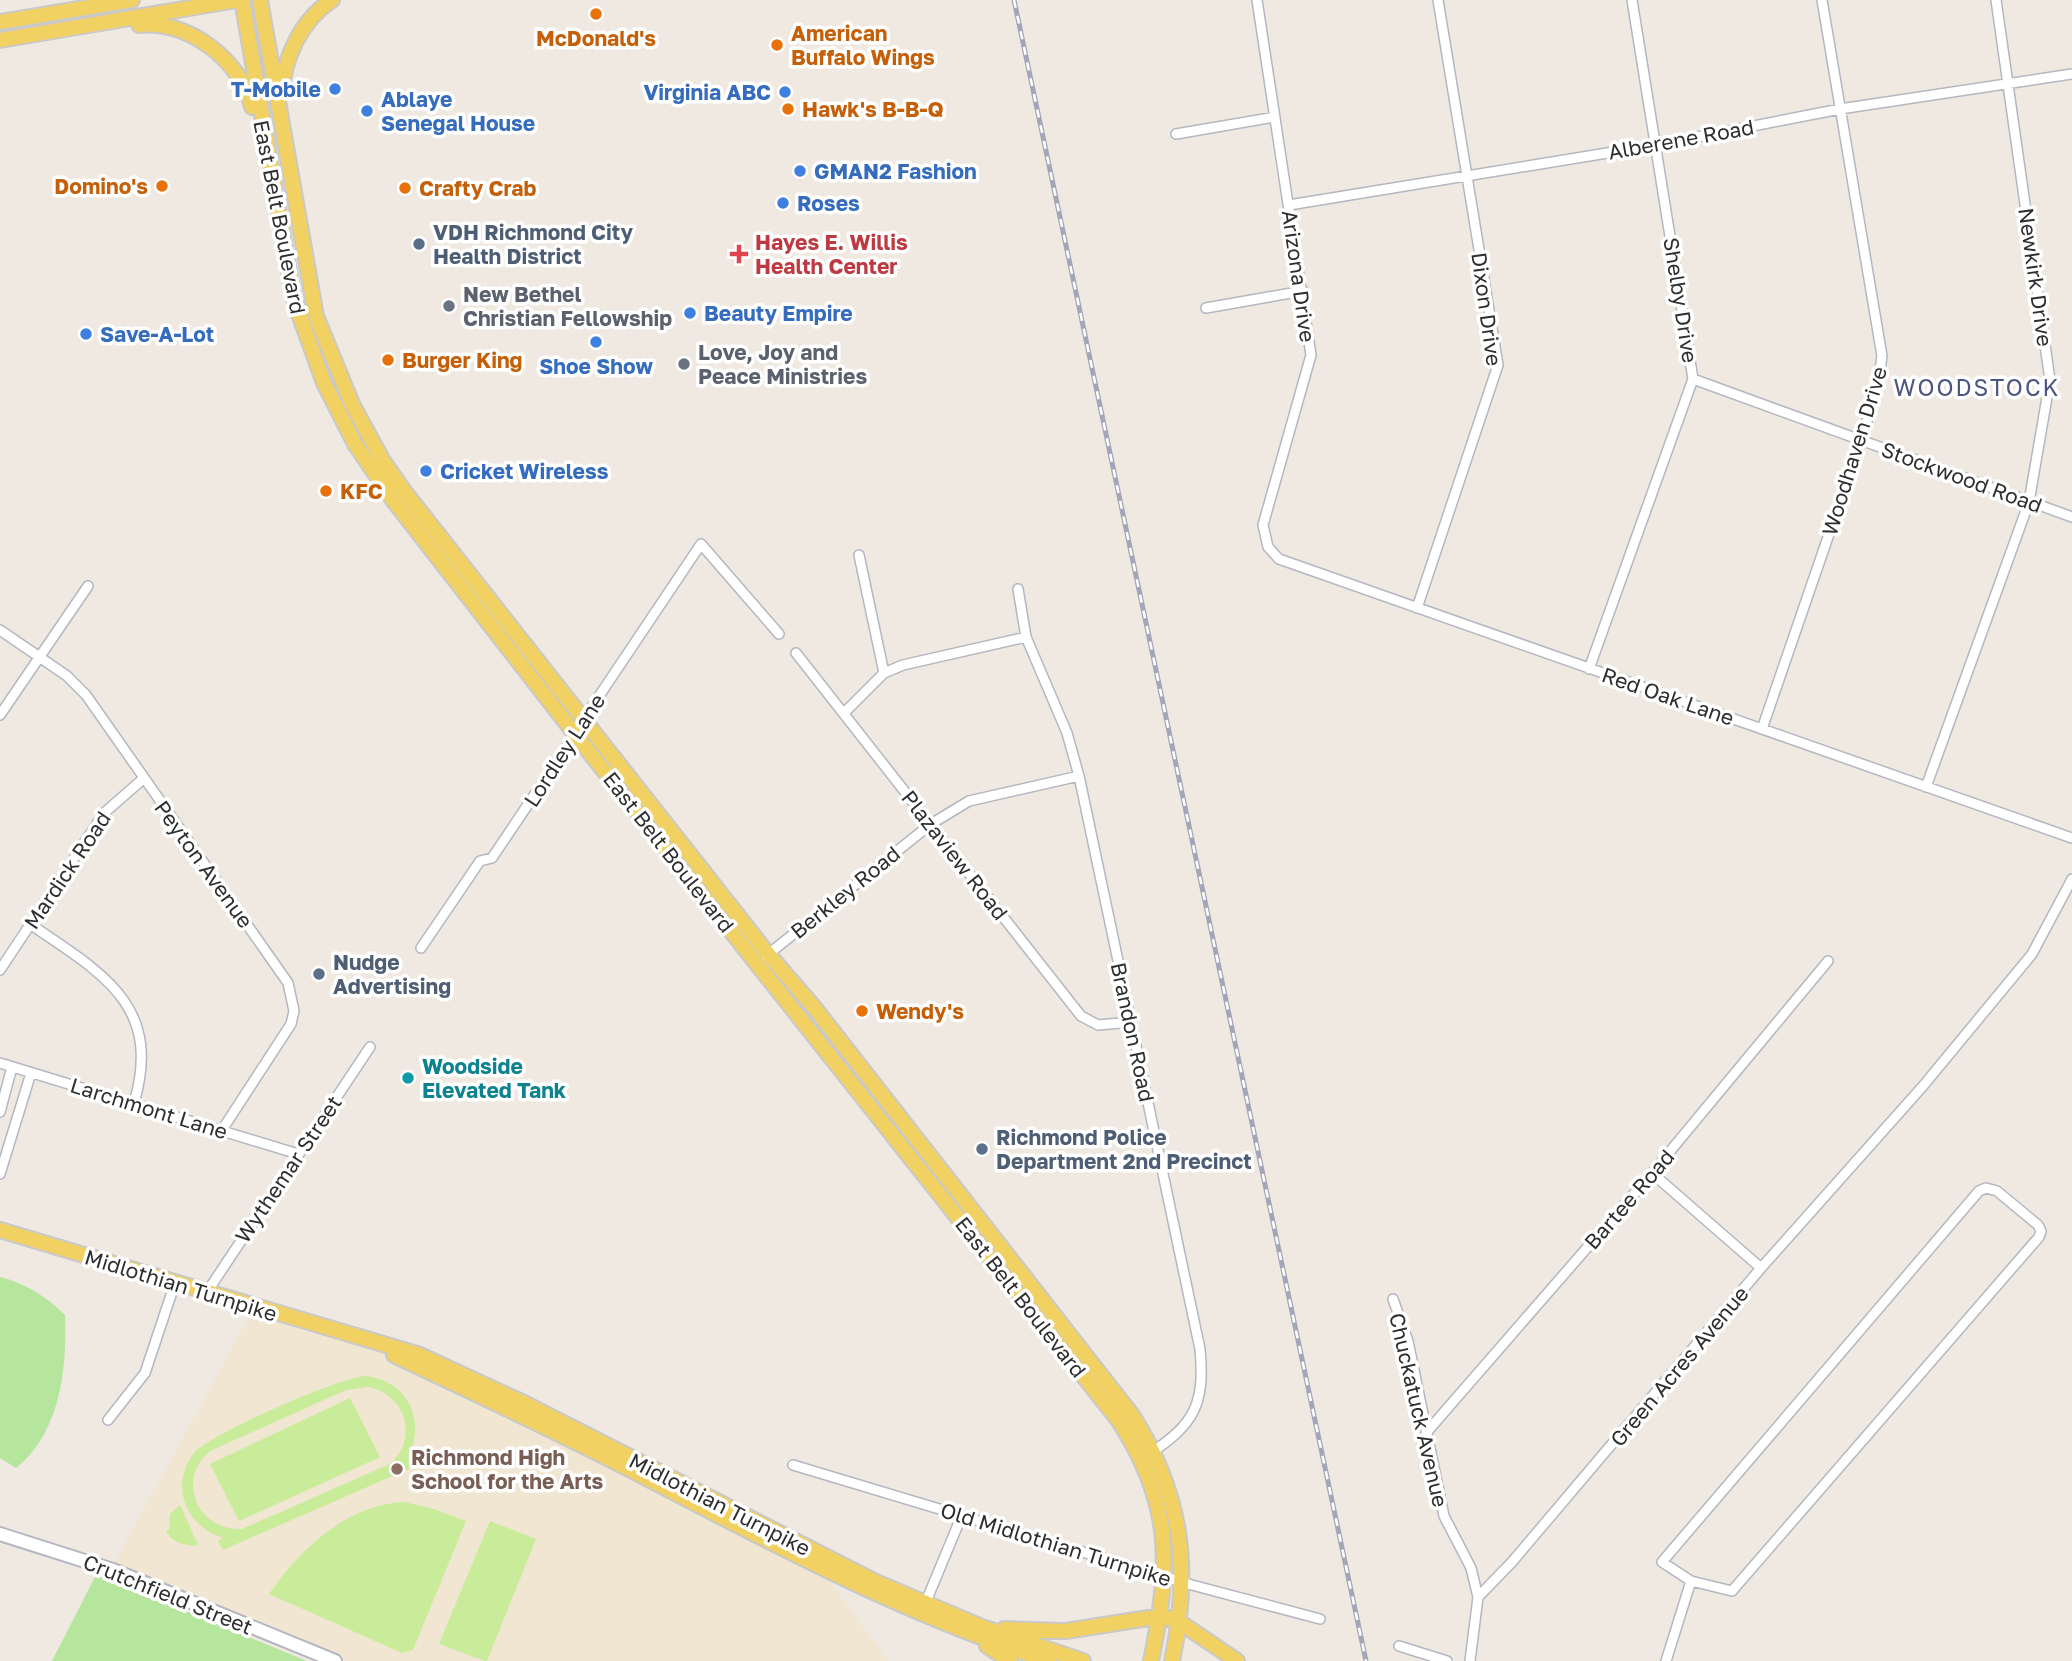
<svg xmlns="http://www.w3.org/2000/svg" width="2072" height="1661" viewBox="0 0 2072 1661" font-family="'Golos Text',sans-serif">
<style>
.education{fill:#f0e6d1}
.green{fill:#b6e59e}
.pitch{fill:#c9ec9a;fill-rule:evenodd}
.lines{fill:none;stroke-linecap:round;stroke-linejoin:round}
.street-casing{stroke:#b4b7c1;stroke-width:12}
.secondary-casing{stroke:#b4b7c1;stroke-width:16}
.primary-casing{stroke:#c9c9c9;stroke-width:18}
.street{stroke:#fff;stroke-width:9}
.secondary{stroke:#fff;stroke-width:12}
.primary{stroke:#f2d163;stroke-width:14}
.rail-casing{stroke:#a3a6b8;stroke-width:5}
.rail{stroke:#fff;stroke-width:2.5;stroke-dasharray:8;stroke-linecap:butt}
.food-dot{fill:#e8710a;stroke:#fff;stroke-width:2.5}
.shop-dot{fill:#3f7fe0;stroke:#fff;stroke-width:2.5}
.service-dot{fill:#5c6f8a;stroke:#fff;stroke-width:2.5}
.health-dot{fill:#e0444e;stroke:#fff;stroke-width:2.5}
.worship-dot{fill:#6b7280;stroke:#fff;stroke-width:2.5}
.culture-dot{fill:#0f9aa8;stroke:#fff;stroke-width:2.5}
.education-dot{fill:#8d6e63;stroke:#fff;stroke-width:2.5}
.labels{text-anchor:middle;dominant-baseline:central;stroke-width:7;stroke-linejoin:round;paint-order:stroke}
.food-label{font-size:21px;font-weight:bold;fill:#c56008;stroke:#fff;text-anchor:start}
.shop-label{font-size:21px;font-weight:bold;fill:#366cbe;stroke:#fff;text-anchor:start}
.street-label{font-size:21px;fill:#2e2e2e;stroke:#fff}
.service-label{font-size:21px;font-weight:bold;fill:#4e5e75;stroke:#fff;text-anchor:start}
.health-label{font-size:21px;font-weight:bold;fill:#be3a42;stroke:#fff;text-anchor:start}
.worship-label{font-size:21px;font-weight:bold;fill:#5b616d;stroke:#fff;text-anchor:start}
.culture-label{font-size:21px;font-weight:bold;fill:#0d838f;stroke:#fff;text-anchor:start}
.education-label{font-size:21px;font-weight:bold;fill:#785e54;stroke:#fff;text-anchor:start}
.neighbourhood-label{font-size:23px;letter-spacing:2px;fill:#4d5680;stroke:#fff}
</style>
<rect width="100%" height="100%" fill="#efe9e1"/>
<path class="education" d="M255,1306L362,1339L821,1569L888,1661H335L111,1569Z"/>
<path class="green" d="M0,1277C25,1283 47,1297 65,1315C67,1370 60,1433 16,1468L0,1458Z
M96,1575H97L307,1661H52Z"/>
<path class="pitch" d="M366,1376C407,1381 426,1419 409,1456L415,1455L420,1464L223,1550L218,1541L224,1538C206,1533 191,1520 185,1503C179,1486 183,1466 195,1452C211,1434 342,1376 366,1376ZM368,1387C406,1394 419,1438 390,1464L242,1529C198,1531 175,1480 210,1451L346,1390Z
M350,1398L380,1457L239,1521L210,1464Z
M404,1502L434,1509L466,1521L413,1650L402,1653L269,1594C300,1549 346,1505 404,1502Z
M180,1505L198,1545C186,1547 170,1541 166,1531L169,1530L170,1514Z
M490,1521L536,1539L487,1661H485L439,1644Z"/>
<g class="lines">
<g class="street-casing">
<path id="street" d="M1257,0L1311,355L1263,525L1268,547L1279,559L2072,838
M1176,134L1275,117
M1289,205L1656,145L1840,109L2072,74
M1206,308L1303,291
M1693,379L2072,517
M859,555L884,673
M1018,589L1026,637L1067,733L1079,776L1200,1349C1205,1404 1195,1424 1149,1454
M1417,608L1498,365L1438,0
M0,630L67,676L86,695L288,983L294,1011L291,1024L222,1130
M796,653L1081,1016L1098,1025L1131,1022
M1589,669L1693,379L1632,0
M844,713L884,673L903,665L1026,637
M0,715L88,586
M583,720L701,544L779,634
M1762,729L1861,441L1878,384L1882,356L1822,0
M1926,787L2029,502L2050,380L1996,0
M30,924C101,973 163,1004 134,1103
M421,948L480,861L492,858L576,733
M766,956L931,824L969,801L1079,776
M0,970L104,813L143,779
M0,1063L298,1154
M0,1112L12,1067
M1652,1173L1761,1268
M0,1174L31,1073
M1986,1188L1997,1191L2038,1225L2041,1231L2039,1237L1732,1591L1691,1581L1662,1562L1979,1191Z
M207,1292L370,1047
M1393,1299L1408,1341L1444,1516L1471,1568L1478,1597
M108,1420L145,1373L175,1283
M1426,1433L1652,1173L1828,961
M793,1465L1192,1585L1320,1619
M925,1604L962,1515
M1399,1646L1447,1661
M1470,1661L1478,1597L1512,1562L1761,1268L1923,1086L2032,954L2072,879
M1666,1661L1691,1581"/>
</g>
<g class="secondary-casing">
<path id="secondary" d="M0,1534L113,1570L335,1661"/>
</g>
<g class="primary-casing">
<path id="primary" d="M242,0L294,300L324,383L355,444L393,500L575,734L1119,1421C1174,1506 1170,1566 1151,1661
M260,0L316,316L352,404L383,461L404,491L768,954L813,1006L1132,1415C1183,1495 1191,1569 1172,1661
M0,22L132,0
M139,25C187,19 241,60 252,107
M0,40L237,0
M281,94C284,58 301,20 332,0
M0,1230L420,1355L524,1403L876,1582L982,1627L1083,1661
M394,1355C474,1393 554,1430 633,1471C769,1542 903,1614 1049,1661
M1004,1629L1066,1631L1161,1616L1178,1621L1237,1661
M987,1646L1010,1661"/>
</g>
<use href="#street" class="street"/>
<use href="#secondary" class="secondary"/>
<use href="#primary" class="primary"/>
<g class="rail-casing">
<path id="rail" d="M1014,0L1366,1661"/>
</g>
<use href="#rail" class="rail"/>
</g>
<g class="food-dot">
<circle cx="596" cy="14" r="7"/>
<circle cx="777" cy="45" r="7"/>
<circle cx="788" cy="109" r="7"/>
<circle cx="162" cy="186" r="7"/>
<circle cx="405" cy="188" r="7"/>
<circle cx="388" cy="360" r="7"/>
<circle cx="326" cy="491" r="7"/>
<circle cx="862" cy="1011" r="7"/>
</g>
<g class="shop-dot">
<circle cx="335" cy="89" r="7"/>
<circle cx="785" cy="92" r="7"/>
<circle cx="367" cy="111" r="7"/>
<circle cx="800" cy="171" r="7"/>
<circle cx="783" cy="203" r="7"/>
<circle cx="690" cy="313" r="7"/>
<circle cx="86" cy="334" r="7"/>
<circle cx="596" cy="342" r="7"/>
<circle cx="426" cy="471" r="7"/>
</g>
<g class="service-dot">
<circle cx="419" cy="244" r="7"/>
<circle cx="319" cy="974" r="7"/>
<circle cx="982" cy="1149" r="7"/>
</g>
<path class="health-dot" d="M735.5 243.5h7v7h7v7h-7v7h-7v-7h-7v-7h7z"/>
<g class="worship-dot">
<circle cx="449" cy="306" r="7"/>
<circle cx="684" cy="364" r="7"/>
</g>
<circle class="culture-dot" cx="408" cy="1078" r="7"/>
<circle class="education-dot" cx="397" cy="1469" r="7"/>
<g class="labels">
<g class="food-label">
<text x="791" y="33">American<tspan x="791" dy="24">Buffalo Wings</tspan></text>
<text x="596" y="38" text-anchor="middle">McDonald's</text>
<text x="802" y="109">Hawk's B-B-Q</text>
<text x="148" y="186" text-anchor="end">Domino's</text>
<text x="419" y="188">Crafty Crab</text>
<text x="402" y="360">Burger King</text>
<text x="340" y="491">KFC</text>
<text x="876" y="1011">Wendy's</text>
</g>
<g class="shop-label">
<text x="321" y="89" text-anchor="end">T-Mobile</text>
<text x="771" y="92" text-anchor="end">Virginia ABC</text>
<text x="381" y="99">Ablaye<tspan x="381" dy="24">Senegal House</tspan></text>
<text x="814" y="171">GMAN2 Fashion</text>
<text x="797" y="203">Roses</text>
<text x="704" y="313">Beauty Empire</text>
<text x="100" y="334">Save-A-Lot</text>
<text x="596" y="366" text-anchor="middle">Shoe Show</text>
<text x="440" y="471">Cricket Wireless</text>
</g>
<g class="street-label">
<text transform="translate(1681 139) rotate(-10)">Alberene Road</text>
<text transform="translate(280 217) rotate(79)">East Belt Boulevard</text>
<text transform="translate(1299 276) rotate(82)">Arizona Drive</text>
<text transform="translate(2036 277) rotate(82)">Newkirk Drive</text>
<text transform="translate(1681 300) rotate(81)">Shelby Drive</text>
<text transform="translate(1487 309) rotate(82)">Dixon Drive</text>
<text transform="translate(1854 451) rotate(-73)">Woodhaven Drive</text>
<text transform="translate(1962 477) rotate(20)">Stockwood Road</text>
<text transform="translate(1668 696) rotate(19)">Red Oak Lane</text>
<text transform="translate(564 750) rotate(-57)">Lordley Lane</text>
<text transform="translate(669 852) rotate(52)">East Belt Boulevard</text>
<text transform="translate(955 855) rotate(52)">Plazaview Road</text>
<text transform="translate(204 864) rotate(54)">Peyton Avenue</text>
<text transform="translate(67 870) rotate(-56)">Mardick Road</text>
<text transform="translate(845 892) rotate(-39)">Berkley Road</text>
<text transform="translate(1133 1032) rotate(78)">Brandon Road</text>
<text transform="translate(149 1108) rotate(17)">Larchmont Lane</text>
<text transform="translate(288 1169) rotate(-56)">Wythemar Street</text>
<text transform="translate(1629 1199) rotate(-49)">Bartee Road</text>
<text transform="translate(181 1285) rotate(17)">Midlothian Turnpike</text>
<text transform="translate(1021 1297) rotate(52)">East Belt Boulevard</text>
<text transform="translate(1679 1366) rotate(-50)">Green Acres Avenue</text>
<text transform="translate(1419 1410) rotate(77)">Chuckatuck Avenue</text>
<text transform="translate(720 1504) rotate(27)">Midlothian Turnpike</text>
<text transform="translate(1056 1544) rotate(17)">Old Midlothian Turnpike</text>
<text transform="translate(168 1594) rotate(22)">Crutchfield Street</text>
</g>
<g class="service-label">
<text x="433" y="232">VDH Richmond City<tspan x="433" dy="24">Health District</tspan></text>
<text x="333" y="962">Nudge<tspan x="333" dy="24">Advertising</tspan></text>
<text x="996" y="1137">Richmond Police<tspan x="996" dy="24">Department 2nd Precinct</tspan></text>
</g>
<g class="health-label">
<text x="755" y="242">Hayes E. Willis<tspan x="755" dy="24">Health Center</tspan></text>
</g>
<g class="worship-label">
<text x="463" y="294">New Bethel<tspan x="463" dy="24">Christian Fellowship</tspan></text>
<text x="698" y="352">Love, Joy and<tspan x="698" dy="24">Peace Ministries</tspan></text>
</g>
<g class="culture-label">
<text x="422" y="1066">Woodside<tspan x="422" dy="24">Elevated Tank</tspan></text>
</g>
<g class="education-label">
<text x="411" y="1457">Richmond High<tspan x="411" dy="24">School for the Arts</tspan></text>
</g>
<g class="neighbourhood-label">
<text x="1977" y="387">WOODSTOCK</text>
</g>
</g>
</svg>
